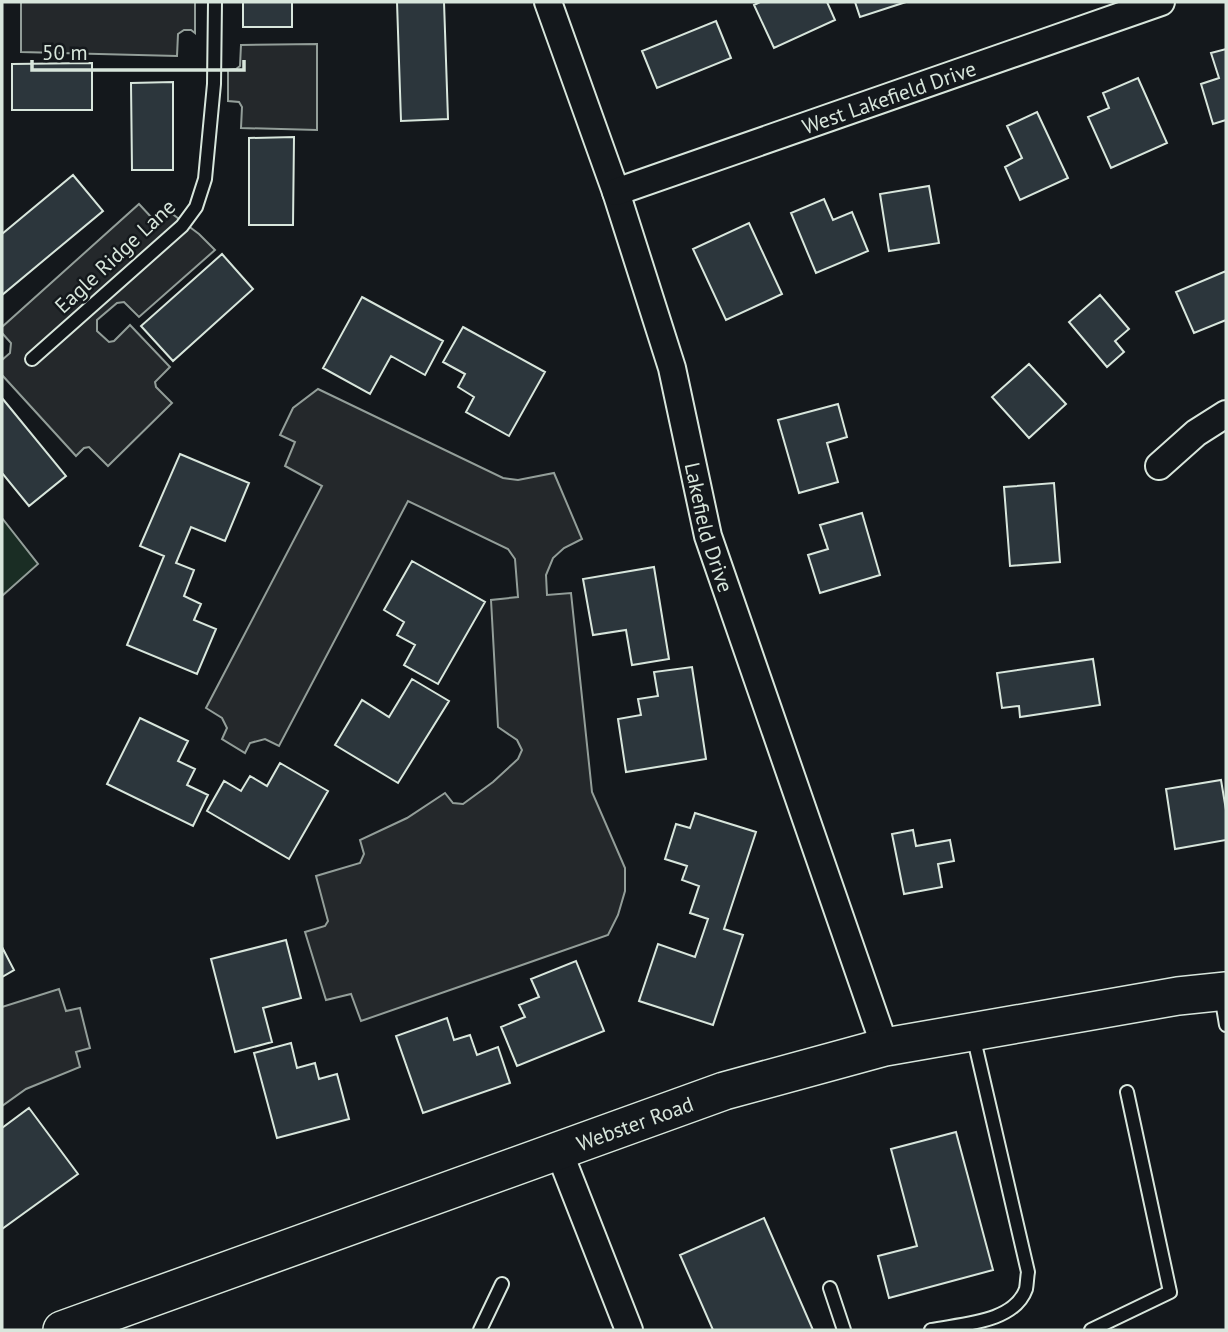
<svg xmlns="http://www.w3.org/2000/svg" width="1228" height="1332" viewBox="0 0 1228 1332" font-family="'PT Sans',sans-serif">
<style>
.green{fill:#1a2d24;stroke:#939e99;stroke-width:2}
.parking{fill:#24282b;stroke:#939e99;stroke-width:2}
.building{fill:#2c363c;stroke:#d8e6dc;stroke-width:2}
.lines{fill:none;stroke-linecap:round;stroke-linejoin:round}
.lane-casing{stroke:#d8e6dc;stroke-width:16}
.street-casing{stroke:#d8e6dc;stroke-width:30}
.secondary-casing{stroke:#d8e6dc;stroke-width:40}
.lane{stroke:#14181c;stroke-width:12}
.street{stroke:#14181c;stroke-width:26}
.secondary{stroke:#14181c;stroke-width:37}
.labels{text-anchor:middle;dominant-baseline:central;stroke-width:5;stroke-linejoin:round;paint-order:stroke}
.street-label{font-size:21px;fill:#d8e6dc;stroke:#14181c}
</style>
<rect width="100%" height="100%" fill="#14181c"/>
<path class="green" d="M2,518L38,564L2,596Z"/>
<path class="parking" d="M21,2H195V33L191,30H184L178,34L177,56L21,52Z
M317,44V130L241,128L242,107L239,102L228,101V70L236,69L240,66L241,45Z
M139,204L152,218L162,219L171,213L199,234L215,250L139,317L124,302L117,303L97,320V331L109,342L114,341L130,325L170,367L155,382L156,387L172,403L108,466L89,447L84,448L76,456L2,375V360L10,353L11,343L2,333V327Z
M318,389L503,478L518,480L554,473L582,539L564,548L553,558L546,575L547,595L571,593L592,792L625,868V891L618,915L608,935L361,1021L351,994L326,1000L305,932L325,926L328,921L316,876L360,863L364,854L360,840L407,818L445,793L453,803L463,804L493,782L518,759L522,750L517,740L498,727L491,600L518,597L515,559L508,549L408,501L279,746L265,739L250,743L245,753L222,739L227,728L222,718L206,708L322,486L285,466L295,442L280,435L293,408Z
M59,989L66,1011L80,1008L90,1048L76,1052L80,1067L26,1089L2,1106V1007Z"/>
<path class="building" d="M243,2H292V27H243Z
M397,2H444L448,119L401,121Z
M760,2H827L835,20L774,48L754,5Z
M855,2H906L860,17Z
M716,21L731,58L657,88L642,51Z
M1226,49V120L1213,124L1201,84L1219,78L1211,53Z
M92,63V110H12V64Z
M1138,78L1167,143L1111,168L1088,117L1109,108L1103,93Z
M173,82V170H132L131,83Z
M1037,112L1068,178L1020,200L1005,167L1022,158L1007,126Z
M294,137L293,225H249V138Z
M73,175L103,211L2,295V234Z
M929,186L939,243L889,251L880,194Z
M824,199L833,220L852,212L868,251L816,273L791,213Z
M749,223L782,294L726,320L693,249Z
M222,254L253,289L173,361L141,326Z
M1226,271V320L1194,333L1176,292Z
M1100,295L1129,329L1115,341L1124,352L1107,367L1069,322Z
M362,297L443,341L425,375L391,356L370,394L323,368Z
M463,327L545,372L509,436L466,412L474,397L458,387L465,374L443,362Z
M1029,364L1066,404L1029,438L992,397Z
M2,398L66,476L29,506L2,473Z
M838,404L847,437L827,443L838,482L799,493L778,420Z
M180,454L249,483L225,541L191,527L176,563L194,570L184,596L201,604L194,620L216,629L197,674L127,645L164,556L140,546Z
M1054,483L1060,562L1010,566L1004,487Z
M862,513L880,575L820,593L808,555L828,549L820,525Z
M412,561L485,602L438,684L404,665L415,645L397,635L404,622L384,610Z
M654,567L669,659L632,665L626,630L593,635L583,579Z
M1093,659L1100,705L1020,717L1019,706L1002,708L997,673Z
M692,667L706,759L626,772L618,719L641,715L638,699L658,696L654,672Z
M412,679L449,701L398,783L335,745L362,700L389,717Z
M140,718L188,741L178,761L195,769L187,785L208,795L193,826L107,784Z
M280,763L328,791L289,859L207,811L224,781L241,791L250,776L267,786Z
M1221,780L1226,810V840L1175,849L1166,789Z
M695,813L756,832L724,929L743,935L713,1025L639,1001L658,944L695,957L708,919L690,913L699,886L682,880L687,866L665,859L676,824L690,828Z
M913,830L916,846L950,840L954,861L938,864L942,887L904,894L892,834Z
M286,940L301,998L263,1008L272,1042L235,1052L211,959Z
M2,947L14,970L2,977Z
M576,961L604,1031L517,1066L501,1027L525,1017L519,1005L539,997L531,979Z
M447,1018L454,1040L470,1035L477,1055L498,1047L510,1083L423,1113L396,1036Z
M291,1043L297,1068L315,1063L319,1079L337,1074L349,1119L277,1138L254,1053Z
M29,1108L78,1174L2,1229V1128Z
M956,1132L993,1270L889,1298L878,1256L917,1246L891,1149Z
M764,1218L813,1330H713L680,1255Z"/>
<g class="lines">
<g class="lane-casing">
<path id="lane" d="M32,359L182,226L196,207L205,179L214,84L215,2
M1221,995L1226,1025
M830,1288L844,1330
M480,1330L502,1284
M931,1330C961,1324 1014,1323 1026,1289C1027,1284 1027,1277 1028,1272L973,1035
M1091,1330L1170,1292L1127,1092"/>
</g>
<g class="street-casing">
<g id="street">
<path id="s1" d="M548,2L616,192L672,368L708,536L885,1047"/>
<path id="s2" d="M616,192L1161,2"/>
<path d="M1159,466L1196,433L1226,414"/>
<path d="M558,1149L629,1330"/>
</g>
</g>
<g class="secondary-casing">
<g id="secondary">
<path id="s3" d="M62,1330L724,1091L885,1047L1178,996L1226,991"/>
</g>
</g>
<use href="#lane" class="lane"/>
<use href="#street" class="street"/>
<use href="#secondary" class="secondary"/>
</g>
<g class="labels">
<g class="street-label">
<text stroke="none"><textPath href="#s2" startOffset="289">West Lakefield Drive</textPath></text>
<text transform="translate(115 256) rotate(-43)">Eagle Ridge Lane</text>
<text stroke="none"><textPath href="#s1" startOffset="550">Lakefield Drive</textPath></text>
<text stroke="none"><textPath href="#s3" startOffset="609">Webster Road</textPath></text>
</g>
</g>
<rect width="1228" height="1332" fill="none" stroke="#d8e6dc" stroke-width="7"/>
<path d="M32 60v10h212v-10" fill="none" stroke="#d8e6dc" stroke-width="3.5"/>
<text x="42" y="60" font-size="21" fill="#d8e6dc" stroke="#14181c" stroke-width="5" paint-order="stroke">50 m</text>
</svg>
